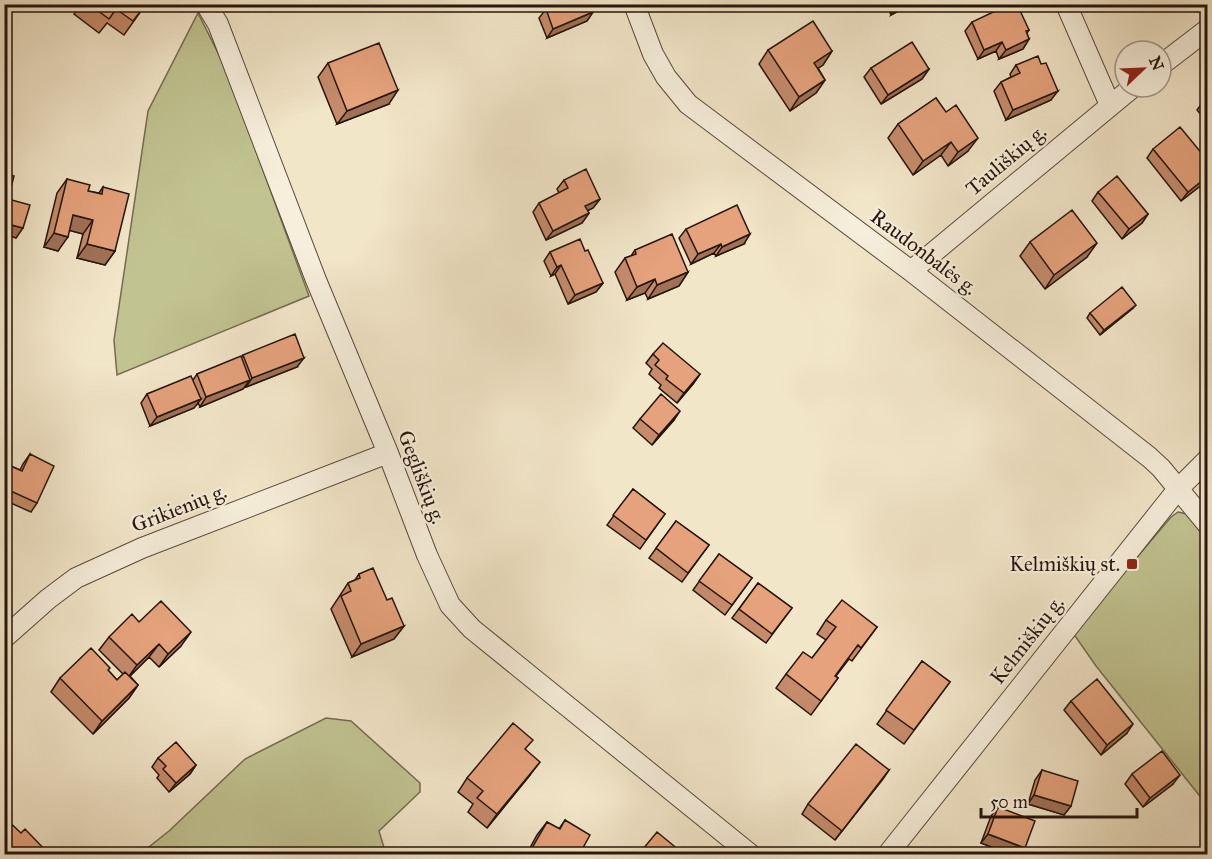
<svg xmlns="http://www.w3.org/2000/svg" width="1212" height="859" viewBox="0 0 1212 859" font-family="'IM FELL Great Primer',serif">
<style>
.green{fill:#c1c391;stroke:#746c4f;stroke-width:1.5}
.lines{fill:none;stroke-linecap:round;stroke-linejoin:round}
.street-casing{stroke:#59493c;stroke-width:22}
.street{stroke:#f7efdc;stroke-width:20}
.wall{fill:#c58b6b;stroke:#26150d;stroke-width:1.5}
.shaded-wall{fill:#a07157;stroke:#26150d;stroke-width:1.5}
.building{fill:#e5a27c;stroke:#26150d;stroke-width:1.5}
.poi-dot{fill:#8f2418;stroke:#f7efdc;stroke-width:2}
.labels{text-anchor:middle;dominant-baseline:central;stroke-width:4.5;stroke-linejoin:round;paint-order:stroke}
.street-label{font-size:21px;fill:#26150d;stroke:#f7efdc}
.poi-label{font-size:21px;fill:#26150d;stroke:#f7efdc;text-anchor:end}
</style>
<rect width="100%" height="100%" fill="#f2e6c9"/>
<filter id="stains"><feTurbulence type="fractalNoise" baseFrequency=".00333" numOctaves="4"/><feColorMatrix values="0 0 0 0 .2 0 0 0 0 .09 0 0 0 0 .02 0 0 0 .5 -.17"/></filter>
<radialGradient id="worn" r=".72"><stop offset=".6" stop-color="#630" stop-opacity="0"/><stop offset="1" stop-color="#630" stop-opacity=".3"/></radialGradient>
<path class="green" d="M198,13L226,69L309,296L117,375L114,340L148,111Z
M1178,512L1187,514L1207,537V805L1096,666L1073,633L1171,517Z
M326,718L351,721L420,783V792L379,831L385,851L390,854H140L169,831L245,759Z"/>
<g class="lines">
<g class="street-casing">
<path id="street" d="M206,4L218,24L316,280L388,453L427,555L450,605L472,629L750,854
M634,4L653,54L666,77L688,104L911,271L1149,457L1161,468L1208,525
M1066,4L1110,105
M1161,65L1208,29
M911,271L1133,87
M4,638L48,599L76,578L142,548L388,453
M888,854L1178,489L1208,459"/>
</g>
<use href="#street" class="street"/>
</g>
<path class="wall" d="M81,4H146L124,35L107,23L99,33L74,14Z
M886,4H911L891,15Z
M546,9L593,12L587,21L547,38L539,18Z
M972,22L1029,30L1027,33L1029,39L1023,49L999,59L996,51L978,59L965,31Z
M768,50L832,51L823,65L818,68L825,80L816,93L790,111L759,64Z
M328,63L389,104L337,124L318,77Z
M1016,65L1051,100L1006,120L994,91L1001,82L1011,77L1010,74Z
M871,68L929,69L922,79L881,104L864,77Z
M1208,95V123L1197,110Z
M936,98L968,151L948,166L941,155L913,175L888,138L898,124Z
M1153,149L1208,161V180L1181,201L1147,158Z
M67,179L88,191L99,193L103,187L115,251L105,265L77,258L83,234L69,230L58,251L44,247L57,193Z
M564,180L600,199L593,208L587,211L589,213L582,223L546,240L533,212L539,203L559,193L557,189Z
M1098,192L1148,214L1142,223L1122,239L1092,201Z
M686,229L744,244L716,256L714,253L691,264L679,238Z
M1030,242L1087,257L1045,289L1020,256Z
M635,250L688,272L679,286L648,299L645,293L627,300L615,272L625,258L631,256Z
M550,252L603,283L596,292L568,304L555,274L551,276L544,261Z
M1132,309L1100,335L1087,318L1090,313Z
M1208,318V333L1202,326Z
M653,354L700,374L693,384L677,403L659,388L661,385L649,374L652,369L646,363Z
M243,355L297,367L246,387L245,386L243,389L200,407L198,403L194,408L150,426L141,403L147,394L193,380L197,374L241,358Z
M640,419L674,420L652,445L633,428Z
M30,454L37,503L31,512L4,500V466L6,464L20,470L23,464Z
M633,489L665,514L640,549L607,525Z
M676,521L709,545L682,582L649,558Z
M719,554L752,578L725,615L693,590Z
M359,574L387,600L404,626L394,639L352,657L331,609L348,583L355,580Z
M758,583L792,608L766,643L732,618Z
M826,620L877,627L852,661L849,659L836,676L838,678L811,715L776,688L786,674L812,658L826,640L817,634Z
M139,622L181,646L159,667L149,657L130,676L138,685L129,698L93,734L51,692L60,678L108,670L117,680L123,674L99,650L109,637Z
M922,661L950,682L904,744L877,724Z
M1071,701L1127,733L1101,755L1064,710Z
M526,750L530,775L487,828L468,812L473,804L458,792L467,778Z
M158,758L196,765L190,774L169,792L157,778L159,775L152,767Z
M889,770L835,840L802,814L808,804Z
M1042,770L1071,806L1064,815L1028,804L1035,780Z
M1132,774L1173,784L1143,807L1125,784Z
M998,807L1025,848L1020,855H1012L981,843L991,816Z
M565,820L579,855H526L537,835L547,822L559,829Z"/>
<path class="shaded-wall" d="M730,4H750L748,7Z
M899,4H911L891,15L897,5Z
M593,12L587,21L547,38L553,29Z
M1029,39L1023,49L999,59L1006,50Z
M1002,42L996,51L978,59L984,50Z
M832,51L823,65L805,77L814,63Z
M929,69L922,79L881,104L888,95Z
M825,80L816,93L790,111L799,97Z
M398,90L389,104L337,124L347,111Z
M1058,91L1051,100L1006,120L1013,110Z
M978,138L968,151L948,166L958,152Z
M951,142L941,155L913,175L923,161Z
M1208,176V180L1181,201L1188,192Z
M600,199L593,208L578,215L585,206Z
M589,213L582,223L546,240L553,231Z
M1148,214L1142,223L1122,239L1129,229Z
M73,215L93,220L83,234L64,229Z
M4,223L23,228L16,238L4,234Z
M54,233L68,237L58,251L44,247Z
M750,234L744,244L716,256L722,247Z
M1097,243L1087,257L1045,289L1054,275Z
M87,244L115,251L105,265L77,258Z
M721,244L714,253L691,264L698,254Z
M561,265L555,274L551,276L557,267Z
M688,272L679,286L648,299L657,285Z
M655,279L645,293L627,300L637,287Z
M603,283L596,292L568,304L575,295Z
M1136,305L1132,309L1100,335L1104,330Z
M304,358L297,367L246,387L252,378Z
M700,374L693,384L677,403L684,393Z
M250,380L243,389L200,407L206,397Z
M201,399L194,408L150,426L157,417Z
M680,411L674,420L652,445L659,435Z
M404,626L394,639L352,657L361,644Z
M191,632L181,646L159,667L168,654Z
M159,644L149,657L127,679L137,665Z
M138,685L129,698L93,734L102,721Z
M1133,724L1127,733L1101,755L1107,745Z
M540,762L530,775L487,828L497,814Z
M196,765L190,774L169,792L176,783Z
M889,770L883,779L835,840L842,831Z
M1180,775L1173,784L1143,807L1150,798Z
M1034,795L1071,806L1064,815L1028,804Z
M988,834L1025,848L1020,855H1012L981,843Z"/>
<path class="building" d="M89,4H146L133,21L116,9L109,19Z
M556,4H590L593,12L553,29L546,9Z
M1010,4H1017L1029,30L1026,31L1029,39L1006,50L1002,42L984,50L972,22Z
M813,21L832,51L814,63L825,80L799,97L768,50Z
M912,42L929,69L888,95L871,68Z
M379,43L398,90L347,111L328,63Z
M1038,56L1041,64L1046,63L1058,91L1013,110L1001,82L1020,73L1016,65Z
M936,98L946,112L956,105L978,138L958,152L951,142L923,161L898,124Z
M1180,127L1208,161V176L1188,192L1153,149Z
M586,169L600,199L585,206L589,213L553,231L539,203L568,188L564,180Z
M4,173L14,176L8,199L30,205L23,228L4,223Z
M1117,176L1148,214L1129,229L1098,192Z
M67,179L90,185L88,191L102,194L103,187L129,194L115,251L87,244L93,220L73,215L68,237L54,233Z
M737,205L750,234L722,247L721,244L698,254L686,229Z
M1072,210L1097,243L1054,275L1030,242Z
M672,234L688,272L657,285L655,279L637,287L625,258L636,254L635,250Z
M580,239L585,251L588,250L603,283L575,295L561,265L557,267L550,252Z
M1122,287L1136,305L1104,330L1090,313Z
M295,334L304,358L252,378L243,355Z
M663,343L700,374L684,393L666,379L668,376L655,365L659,360L653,354Z
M241,356L250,380L206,397L197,374Z
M191,376L201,399L157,417L147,394Z
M661,394L680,411L659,435L640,419Z
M30,454L54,466L37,503L4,488V467L6,464L22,471Z
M633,489L665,514L646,540L613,515Z
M676,521L709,545L688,573L656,548Z
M719,554L752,578L732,605L699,581Z
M373,568L387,600L392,598L404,626L361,644L341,596L351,591L348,583L360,578L359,574Z
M758,583L792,608L772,634L739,609Z
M842,600L877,627L861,648L858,645L835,676L838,678L821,701L786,674L803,652L812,658L836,627L826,620Z
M161,601L191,632L168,654L159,644L137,665L109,637L132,614L139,622Z
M91,648L110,668L108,670L117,680L125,672L138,685L102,721L60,678Z
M922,661L950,682L914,730L886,710Z
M1097,679L1133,724L1107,745L1071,701Z
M513,723L533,740L525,749L540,762L497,814L477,798L483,791L467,778Z
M176,742L196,765L176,783L163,769L166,766L158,758Z
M856,744L889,770L842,831L808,804Z
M1162,751L1180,775L1150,798L1132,774Z
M1042,770L1078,781L1071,806L1034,795Z
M998,807L1035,821L1025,848L988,834Z
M4,817L21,833L25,829L50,855H4Z
M565,820L590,835L579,855H532L529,853L547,822L560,829Z
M657,832L685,855H638Z
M975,850L980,855H971Z"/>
<rect class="poi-dot" x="1126" y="558" width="12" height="12" rx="3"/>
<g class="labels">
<g class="street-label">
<text transform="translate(1006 160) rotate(-40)">Tauliškių g.</text>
<text transform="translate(924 252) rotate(37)">Raudonbalės g.</text>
<text transform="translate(422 477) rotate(69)">Gegliškių g.</text>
<text transform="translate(179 508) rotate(-21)">Grikienių g.</text>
<text transform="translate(1027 640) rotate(-52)">Kelmiškių g.</text>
</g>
<g class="poi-label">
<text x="1120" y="564">Kelmiškių st.</text>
</g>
</g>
<rect width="1212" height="859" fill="none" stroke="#f2e6c9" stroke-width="24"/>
<rect x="6" y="6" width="1200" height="847" fill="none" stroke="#26150d" stroke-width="3"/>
<rect x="12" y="12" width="1188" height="835" fill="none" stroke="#26150d" stroke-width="1.5"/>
<g transform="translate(1143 69) rotate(67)"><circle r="28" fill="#f7efdc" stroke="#a39889" stroke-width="1.5"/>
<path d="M0-4.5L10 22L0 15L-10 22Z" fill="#8f2418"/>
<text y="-9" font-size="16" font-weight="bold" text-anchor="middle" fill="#26150d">N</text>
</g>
<path d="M981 808v9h156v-9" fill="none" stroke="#26150d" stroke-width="3"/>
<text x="990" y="808" font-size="18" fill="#26150d" stroke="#f7efdc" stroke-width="4.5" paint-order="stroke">50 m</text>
<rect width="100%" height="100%" filter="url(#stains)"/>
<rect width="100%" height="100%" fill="url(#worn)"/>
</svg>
